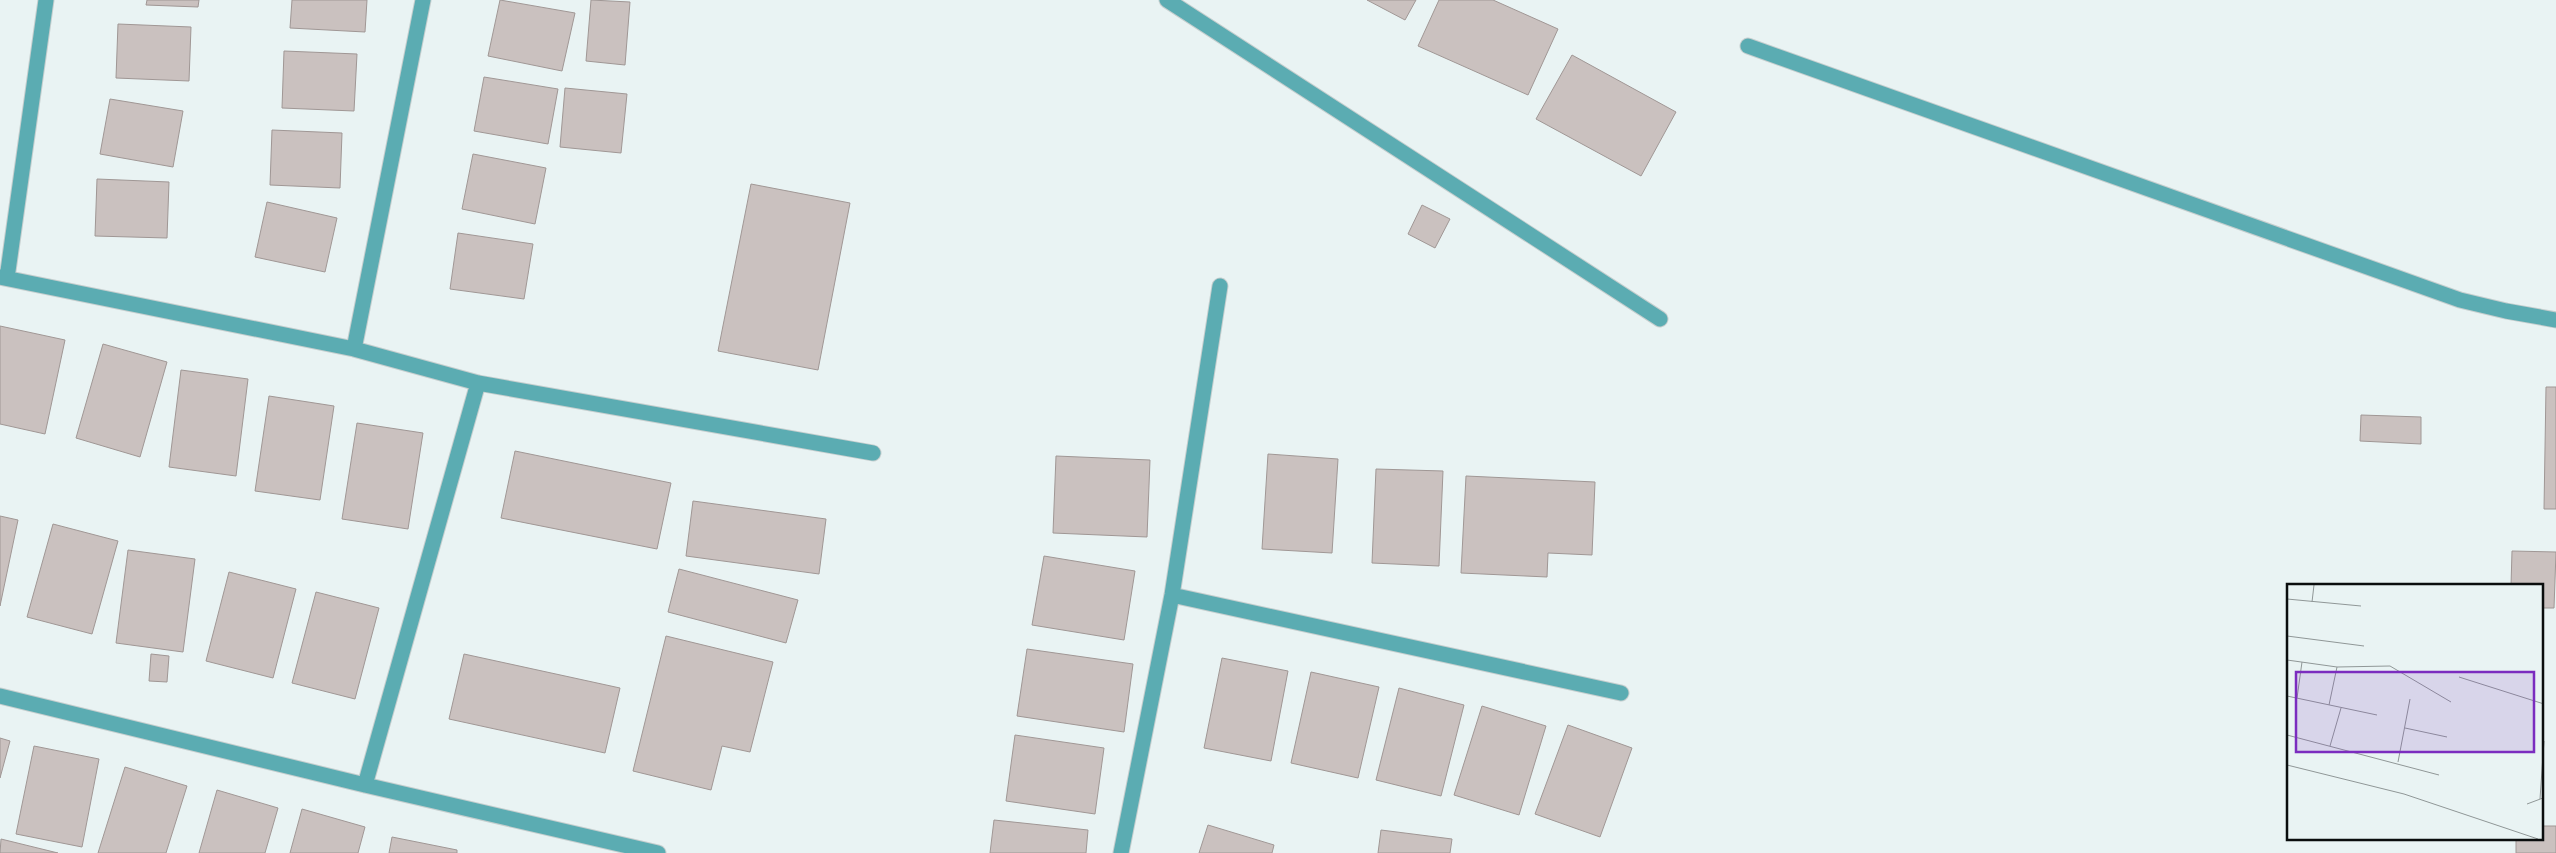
<svg xmlns="http://www.w3.org/2000/svg" width="2556" height="853" viewBox="0 0 2556 853" font-family="Inter,sans-serif">
<style>
.building{fill:#cac1bf;stroke:#a09795}
.lines{fill:none;stroke-linecap:round;stroke-linejoin:round}
.street-casing{stroke:#c5cece;stroke-width:17}
.street{stroke:#5bacb2;stroke-width:15}
.inset-road{fill:none;stroke:#909797;stroke-width:1}
.view{fill:#7b2cbf;fill-opacity:0.15;stroke:#7b2cbf;stroke-width:2.5}
.inset-edge{fill:none;stroke:#0a0d0d;stroke-width:2.5}
</style>
<rect width="100%" height="100%" fill="#e9f3f3"/>
<path class="building" d="M147,0H199L198,7L146,5Z
M292,0H367L365,32L290,28Z
M500,0L575,13L562,71L488,56Z
M591,0L630,2L625,65L586,61Z
M1367,0H1416L1405,20Z
M1439,0H1493L1558,29L1528,95L1418,46Z
M118,24L191,27L189,81L116,78Z
M284,51L357,54L354,111L282,108Z
M1572,55L1676,112L1641,176L1536,119Z
M484,77L558,89L548,144L474,131Z
M565,88L627,94L621,153L560,147Z
M110,99L183,111L173,167L100,154Z
M272,130L342,133L340,188L270,185Z
M473,154L546,168L535,224L462,209Z
M97,179L169,182L167,238L95,236Z
M751,184L850,203L818,370L718,351Z
M267,202L337,218L325,272L255,257Z
M1422,205L1450,219L1435,248L1408,234Z
M458,233L533,244L524,299L450,289Z
M0,326L65,340L45,434L0,424Z
M103,344L167,362L140,457L76,438Z
M181,370L248,379L236,476L169,467Z
M2546,387H2556V509H2544Z
M269,396L334,406L320,500L255,491Z
M2361,415L2421,417V444L2360,441Z
M357,423L423,433L408,529L342,519Z
M515,451L671,483L657,549L501,518Z
M1268,454L1338,459L1332,553L1262,549Z
M1056,456L1150,460L1147,537L1053,533Z
M1376,469L1443,471L1439,566L1372,563Z
M1466,476L1595,482L1592,555L1548,553L1547,577L1461,573Z
M693,501L826,519L819,574L686,556Z
M0,516L18,520L0,606Z
M53,524L118,541L92,634L27,617Z
M128,550L195,559L183,652L116,643Z
M2512,551L2556,552L2554,608H2542V586H2511Z
M1044,556L1135,571L1124,640L1032,625Z
M679,569L798,600L786,643L668,612Z
M229,572L296,589L273,678L206,661Z
M316,592L379,608L355,699L292,683Z
M666,636L773,662L750,752L722,746L711,790L633,771Z
M1027,649L1133,664L1124,732L1017,716Z
M151,654L169,656L167,682L149,681Z
M464,654L620,688L605,753L449,719Z
M1222,658L1288,671L1271,761L1204,748Z
M1311,672L1379,687L1358,778L1291,763Z
M1399,688L1464,705L1441,796L1376,780Z
M1482,706L1546,726L1519,815L1454,795Z
M1568,725L1632,748L1600,837L1535,814Z
M1015,735L1104,748L1095,814L1006,801Z
M0,738L10,741L0,778Z
M34,746L99,759L82,847L16,834Z
M125,767L187,786L166,853H98Z
M217,790L278,808L265,853H199Z
M302,809L365,827L358,853H290Z
M994,820L1088,830L1086,853H990Z
M1208,825L1274,845L1272,853H1199Z
M2542,826H2556V853H2516V839H2542Z
M1381,830L1452,839L1450,853H1378Z
M392,837L457,850V853H389Z
M1,839L58,853H0Z"/>
<g class="lines">
<g class="street-casing">
<path id="street" d="M1167,0L1660,319
M1748,46L2460,300L2506,311L2556,320
M0,277L354,349L478,383L873,453
M7,278L46,0
M354,349L423,0
M1172,595L1621,693
M0,696L365,785L658,853
M365,785L478,383
M1121,853L1172,595L1220,286"/>
</g>
<use href="#street" class="street"/>
</g>
<g transform="translate(2287 584)">
<rect width="256" height="256" fill="#e9f3f3"/>
<path class="inset-road" d="M0,15L74,22M25,18L27,1M0,52L77,62M0,76L50,83L103,82L164,118M172,93L257,120M0,112L90,131M10,114L15,78M42,121L50,83M118,144L160,153M0,151L152,191M43,162L54,124M111,178L123,115M0,181L117,210L251,255M253,215L257,157M240,220L256,214"/>
<path class="view" d="M9,88H247V168H9Z"/>
<rect width="256" height="256" class="inset-edge"/>
</g>
</svg>
